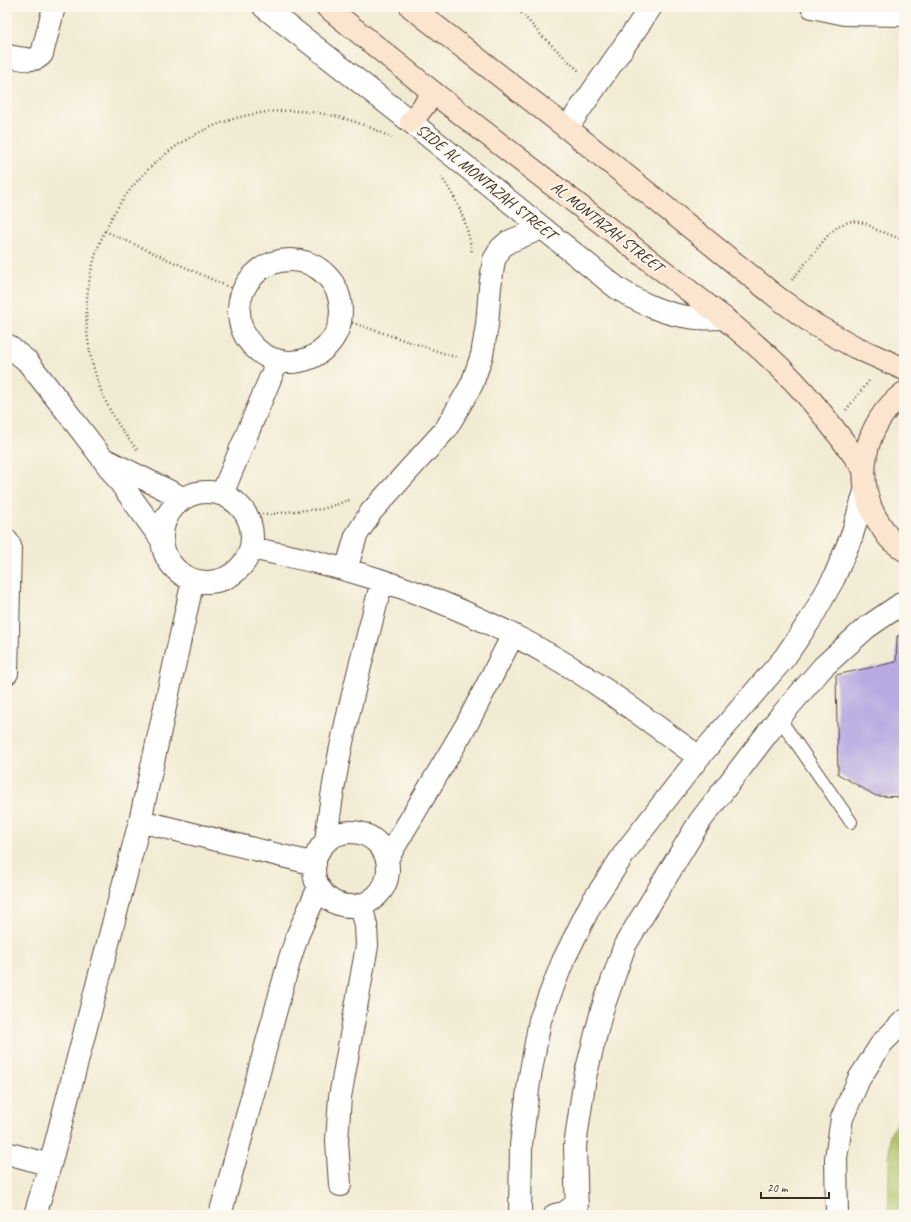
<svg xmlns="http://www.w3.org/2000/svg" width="911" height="1222" viewBox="0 0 911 1222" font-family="Caveat,sans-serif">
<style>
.green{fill:#aec265;stroke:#747642}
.building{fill:#b8a9e1}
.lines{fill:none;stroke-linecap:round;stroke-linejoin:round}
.lane-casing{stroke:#564739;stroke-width:14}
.street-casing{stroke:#564739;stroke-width:24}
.secondary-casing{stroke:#564739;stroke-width:24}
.path{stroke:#564739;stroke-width:2.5;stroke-dasharray:1 3;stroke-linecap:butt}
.lane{stroke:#fff;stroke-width:12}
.street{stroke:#fff;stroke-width:22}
.secondary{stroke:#fbe5cf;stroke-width:22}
.labels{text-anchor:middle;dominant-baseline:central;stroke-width:4;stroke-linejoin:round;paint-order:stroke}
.street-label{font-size:16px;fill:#3b2a1e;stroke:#fbf7ec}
</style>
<rect width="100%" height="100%" fill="#fbf7ec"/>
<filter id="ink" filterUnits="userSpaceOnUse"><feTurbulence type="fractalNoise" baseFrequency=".025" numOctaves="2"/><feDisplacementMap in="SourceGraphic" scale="8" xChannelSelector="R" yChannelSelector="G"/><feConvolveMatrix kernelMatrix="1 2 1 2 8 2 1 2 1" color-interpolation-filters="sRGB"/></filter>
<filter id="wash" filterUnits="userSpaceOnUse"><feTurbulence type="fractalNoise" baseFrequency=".012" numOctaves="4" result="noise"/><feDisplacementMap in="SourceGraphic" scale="16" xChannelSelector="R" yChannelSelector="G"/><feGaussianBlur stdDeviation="0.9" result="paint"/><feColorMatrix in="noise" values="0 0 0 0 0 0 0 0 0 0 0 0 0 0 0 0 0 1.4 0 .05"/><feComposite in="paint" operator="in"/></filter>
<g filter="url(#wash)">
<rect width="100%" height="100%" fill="#f2ebd3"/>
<path class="green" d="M904,1111V1215H888L890,1134Z"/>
<g id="blocks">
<path class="building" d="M897,636H904V797L876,796L838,774L836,675L896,662Z"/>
</g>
</g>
<g filter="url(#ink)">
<use href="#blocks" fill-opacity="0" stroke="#564739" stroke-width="1"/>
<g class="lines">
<g class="lane-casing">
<path id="lane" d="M779,718L851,822"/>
</g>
<g class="street-casing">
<path id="street" d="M264,7L411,122L617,288C642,304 665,315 696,318C705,319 715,318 724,318
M812,7L845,14L904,15
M7,56C17,57 35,64 42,54L54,7
M567,128L651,7
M239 311a51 51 0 1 1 102 0a51 51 0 1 1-102 0Z
M7,345L27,361L64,408L103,459L162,540
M106,460L183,498
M162 537a45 45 0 1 1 90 0a45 45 0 1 1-90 0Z
M222,494L277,362
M7,541L10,546L7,673
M251,548C273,553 295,557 316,562C397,581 485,617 557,659C607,688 652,724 699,757
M346,570L356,536L371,512L446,429L472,384L482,355L487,325L490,287L494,260L501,248L508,242L542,228
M140,821L315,864
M314 869a37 37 0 1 1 74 0a37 37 0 1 1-74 0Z
M326,842C335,753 360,667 382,581
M387,859L467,724L513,635
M7,1153L50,1165
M340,1185L337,1141L340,1097L367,946L366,925L361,905
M35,1215L50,1165L140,821L193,580
M220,1215L290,958L298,934L319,887
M520,1215L521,1145L529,1082L540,1020L563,961L591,904L626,851L699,757L785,657L811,619L834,578L852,535L865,491
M555,1215L564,1213L577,1204
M577,1215L575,1146L585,1077L602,1010L625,945L700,821L779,718L823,667L866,628L904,602
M837,1215L836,1158L842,1118L859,1079L882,1043L904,1021"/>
</g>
<g class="secondary-casing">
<path id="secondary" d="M327,7L434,93L724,318C751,341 778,363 801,389C824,414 844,442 864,469
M411,7L567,128L778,298L815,325L855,347L904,369
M411,122L434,93
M904,393C863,423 851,484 881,526C884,531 888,537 892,541C896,544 900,547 904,550"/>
</g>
<path class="path" d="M516,7L542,36L579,71
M441,177C458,199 468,226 472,253
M105,231L242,293
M792,280L829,234L840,225L852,221L865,223L877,230L904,240
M341,319L458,358
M846,410L869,381V379
M137,449C112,421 97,388 90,352C68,240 148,130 260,113C306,106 351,116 392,138
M246,514H273L293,511L323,509L352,499"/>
<use href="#lane" class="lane"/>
<use href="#street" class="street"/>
<use href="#secondary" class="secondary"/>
</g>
</g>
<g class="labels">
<g class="street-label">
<text transform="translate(486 182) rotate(39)">SIDE AL MONTAZAH STREET</text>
<text transform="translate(607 227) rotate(38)">AL MONTAZAH STREET</text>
</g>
</g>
<rect width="911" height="1222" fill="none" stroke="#fbf7ec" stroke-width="24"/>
<path d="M761 1192v6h68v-6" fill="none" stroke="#3b2a1e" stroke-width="2"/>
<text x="767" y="1192" font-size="12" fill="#3b2a1e" stroke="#fbf7ec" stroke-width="3" paint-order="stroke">20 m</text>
</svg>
